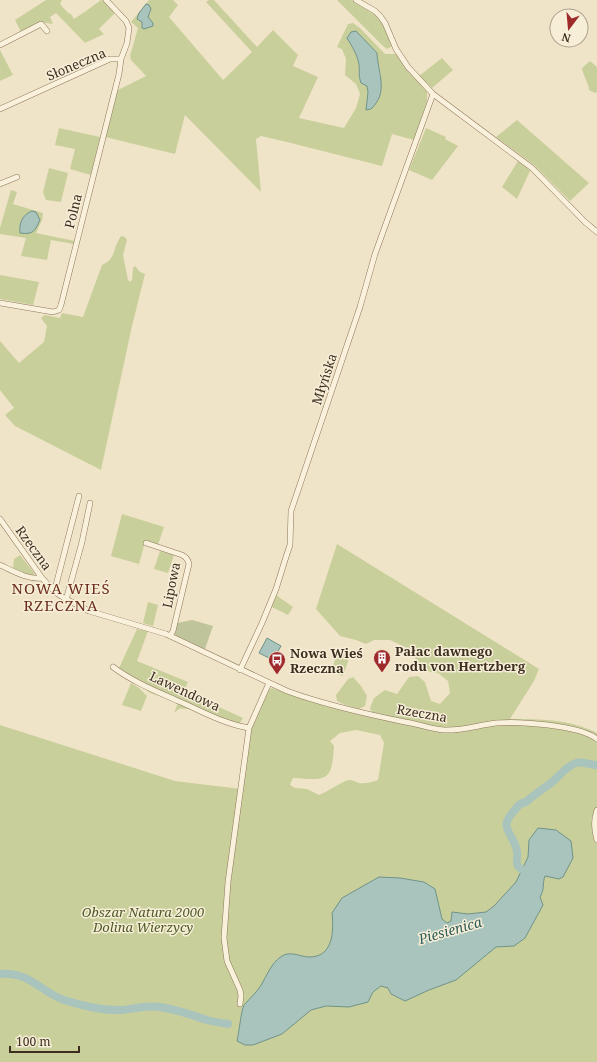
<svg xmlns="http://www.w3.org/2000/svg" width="597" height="1062" viewBox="0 0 597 1062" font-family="'Noto Serif',serif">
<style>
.green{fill:#c9cf9b;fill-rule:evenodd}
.cemetery{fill:#bfc49a}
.water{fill:#a9c4bc;stroke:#6f938a}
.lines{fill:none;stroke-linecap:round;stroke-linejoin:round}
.river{stroke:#a9c4bc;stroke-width:8}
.minor-casing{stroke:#8d765c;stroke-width:6}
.minor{stroke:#faf1dc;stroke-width:5}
.labels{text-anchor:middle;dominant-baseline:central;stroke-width:3;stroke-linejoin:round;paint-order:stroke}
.street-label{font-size:13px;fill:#3d2e20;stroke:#f7eed8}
.poi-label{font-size:13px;font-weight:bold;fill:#3d2e20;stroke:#f7eed8;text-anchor:start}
.park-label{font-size:13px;font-style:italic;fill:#4d5a26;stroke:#f7eed8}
.water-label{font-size:14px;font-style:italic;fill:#2f5d5a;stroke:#f7eed8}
.quarter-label{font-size:15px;letter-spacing:1px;fill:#6b2e1e;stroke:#f7eed8}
</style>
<rect width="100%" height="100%" fill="#f0e4c8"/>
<path class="green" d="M46,0H62L60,4L68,13L71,14L74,19L86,11L101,0H102L115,13L99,29L104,34L85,43L56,13L50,17L53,24L39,22L21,32L15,20Z
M149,0H173L178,5L169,17L223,80L252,52L206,2L209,0H214L257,47L273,30L298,55L293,66L318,77L299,118L344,128L356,108L360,94L356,84L345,75L346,59L342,49L337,47L348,24L353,23L360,28L385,54H396L410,73L427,91V101L414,140L392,134L382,166L287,142L261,136L256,139L261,192L185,115L175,154L105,137L118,90L146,76L131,60L130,56L138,28L131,22ZM347,38L377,54L378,66L381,74L371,109H366L368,92L367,85L361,83C358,75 360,73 359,65C358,56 352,46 347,38Z
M337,0H352L375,15L383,23L392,45L391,47L387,49L383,46Z
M0,50L13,75L0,81Z
M442,58L453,70L432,88L419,76Z
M590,61L597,67V92L595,93L589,90C588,81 583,76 582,68Z
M517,120L589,183L570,201L533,164L496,137Z
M59,128L100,137L91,175L70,169L75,149L55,145Z
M426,128L446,137L445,139L458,146L432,180L409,170Z
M518,161L530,171L517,199L502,187Z
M49,168L68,173L61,202L46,200L43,192Z
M11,190L17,192L13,204L43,213L42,220L36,233L75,241L74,244L51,240L47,260L21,256L26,238L0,234V228Z
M121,236L125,237L127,240L123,255L128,280L130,282L132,280L133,268L135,266L140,272L145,274L132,326L101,470L15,426L5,415L14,408L0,390V341L19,363L44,342L47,326L41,318L45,315L60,318L62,313L83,317L102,265C117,258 112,249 121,236Z
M0,275L39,282L33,305L0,299Z
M122,514L164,527L158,545L144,541V546L139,564L111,556Z
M337,544L539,669L534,681L510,719C540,719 570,719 597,733V1062H0V725L175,781L241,789L251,730L268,690L272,688C308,702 343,712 381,719L382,714L372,712L370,708L374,698L385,690L397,694L409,677L418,676L425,682L431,701L440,704L450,693L448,681L438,673L425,671L407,648L390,640H374L366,644L356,640L340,636L316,609ZM356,730L380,735L384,743L378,780C372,782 366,784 359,783C356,782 353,780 350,780C346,779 325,793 319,795L307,789L295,788L290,785L293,778C326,780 332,783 334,746L330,741L340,733Z
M160,551L174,555L168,573L154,569Z
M20,555L35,574L33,577L17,570L13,568L14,559Z
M276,595L293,607L288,615L272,607Z
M148,602L158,605L153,626L143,623Z
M137,629L148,631L137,661L188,682L184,691L243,718L240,723L236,724C225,720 189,706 179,709C177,710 176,712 174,713L178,703L148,692L142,683L119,668Z
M339,648L351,652L343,676L331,672Z
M353,677L361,686L367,696L365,706L359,709L345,705L337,701L336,695L348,679Z
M131,683L139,688L147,696L141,711L122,705Z"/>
<path class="cemetery" d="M192,620L213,626L205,649L175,635L177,623Z"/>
<path class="water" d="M146,4L149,5L151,9L148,17L153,23V26L144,29L142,28V22L137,19L139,13Z
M356,31L377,53C378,74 389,92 371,109L366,110L368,92L367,86L361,83C358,74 360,73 359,65C358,56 352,46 347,38L351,32Z
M32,211L36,212L40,220C35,231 33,235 20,233C19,223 22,215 32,211Z
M267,638L281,646L273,660L259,653Z
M538,828L556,830L571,841L573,858L563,877L559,879L545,876C542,884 545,889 540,897L543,905L525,938L514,946L496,947L456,980L429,990L405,1001L391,994L388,988L381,986L373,992L368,1002L349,1007L326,1006L311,1010L282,1034L253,1045H245L237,1041C239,1033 241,1011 244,1005C248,1000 253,996 257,991C266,980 269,964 282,956C290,951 299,956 308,957C333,958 334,932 332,913L342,898L379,877L400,878L424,882L435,889L442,919L447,923L451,921L452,912L468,914L486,912L494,906L516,882L528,857L529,840Z"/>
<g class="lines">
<path class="river" d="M530,874L528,872C509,865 521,861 516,847C510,830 499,827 514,811C518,806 520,803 526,802C534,795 543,789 551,783C559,777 566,766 576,763C580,761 591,765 597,765
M0,974C31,972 39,991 64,1000C79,1005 104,1011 121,1010C134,1009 146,1005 160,1007C176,1009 191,1015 207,1020C214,1022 221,1023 228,1024"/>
<g class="minor-casing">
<path id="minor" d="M356,0L375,11L380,16L385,23L396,49L408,67L433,94L532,168L585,222L597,232
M0,45L41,24L47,31
M0,109L110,59H121
M0,184L17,177
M0,303L53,312L59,310L61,305L119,74L121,59L127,43L129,28L126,21L106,0
M0,519L42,578L55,592L64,598L89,611L166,634L287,691C325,705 366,714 405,722C418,724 431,729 444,730C461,731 479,725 496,723C518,721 579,725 597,739
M146,543L182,555C186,557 188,559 189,564L173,631L170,636
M0,565C13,571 28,580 42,578
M52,589L56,585L79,496
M66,600L82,542L90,503
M113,667C133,682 156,691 178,701C202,711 224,724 249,728
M240,670L262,623L276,589L286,557L290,545L291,511L360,307L375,254L433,94
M597,810C593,821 594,830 597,840
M240,1004L241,996L240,990L227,961L224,938L228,882L249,728L269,683"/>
</g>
<use href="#minor" class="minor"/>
</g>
<defs>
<g id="building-pin" transform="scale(0.9)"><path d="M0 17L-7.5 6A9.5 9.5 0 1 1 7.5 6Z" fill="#9e2a2b" stroke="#f7eed8"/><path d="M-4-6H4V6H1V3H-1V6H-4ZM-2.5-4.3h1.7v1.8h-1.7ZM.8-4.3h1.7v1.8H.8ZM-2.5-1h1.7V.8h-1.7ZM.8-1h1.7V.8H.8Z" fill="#fff"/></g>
<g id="bus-pin" transform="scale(0.9)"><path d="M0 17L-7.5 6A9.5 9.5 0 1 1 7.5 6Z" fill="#9e2a2b" stroke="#f7eed8"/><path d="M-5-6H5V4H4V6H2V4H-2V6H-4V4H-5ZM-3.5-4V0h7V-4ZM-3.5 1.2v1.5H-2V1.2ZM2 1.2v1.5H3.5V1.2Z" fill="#fff"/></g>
</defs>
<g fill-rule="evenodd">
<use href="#building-pin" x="382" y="658"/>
<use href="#bus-pin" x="277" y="660"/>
</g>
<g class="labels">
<g class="street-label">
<text transform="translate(76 64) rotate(-23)">Słoneczna</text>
<text transform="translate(73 211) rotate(-76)">Polna</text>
<text transform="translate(324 379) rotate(-72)">Młyńska</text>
<text transform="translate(34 548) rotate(54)">Rzeczna</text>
<text transform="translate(171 585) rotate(-79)">Lipowa</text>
<text transform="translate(185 691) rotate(25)">Lawendowa</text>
<text transform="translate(422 713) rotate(10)">Rzeczna</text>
</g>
<g class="poi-label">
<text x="395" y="651">Pałac dawnego<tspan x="395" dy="15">rodu von Hertzberg</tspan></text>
<text x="290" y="653">Nowa Wieś<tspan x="290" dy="15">Rzeczna</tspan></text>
</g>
<g class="park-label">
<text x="143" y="912">Obszar Natura 2000<tspan x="143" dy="15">Dolina Wierzycy</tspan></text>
</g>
<g class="water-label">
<text transform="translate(450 930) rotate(-16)">Piesienica</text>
</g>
<g class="quarter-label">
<text x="61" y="588">NOWA WIEŚ<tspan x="61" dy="17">RZECZNA</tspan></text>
</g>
</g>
<g transform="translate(569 28) rotate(196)"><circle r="19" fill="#f7eed8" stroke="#ada18e"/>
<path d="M0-3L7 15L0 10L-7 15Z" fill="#9e2a2b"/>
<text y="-6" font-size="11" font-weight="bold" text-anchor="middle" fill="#3d2e20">N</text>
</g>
<path d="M10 1046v6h69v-6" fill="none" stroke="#3d2e20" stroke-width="2"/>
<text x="16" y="1046" font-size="12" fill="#3d2e20" stroke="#f7eed8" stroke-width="3" paint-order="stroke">100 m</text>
</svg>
